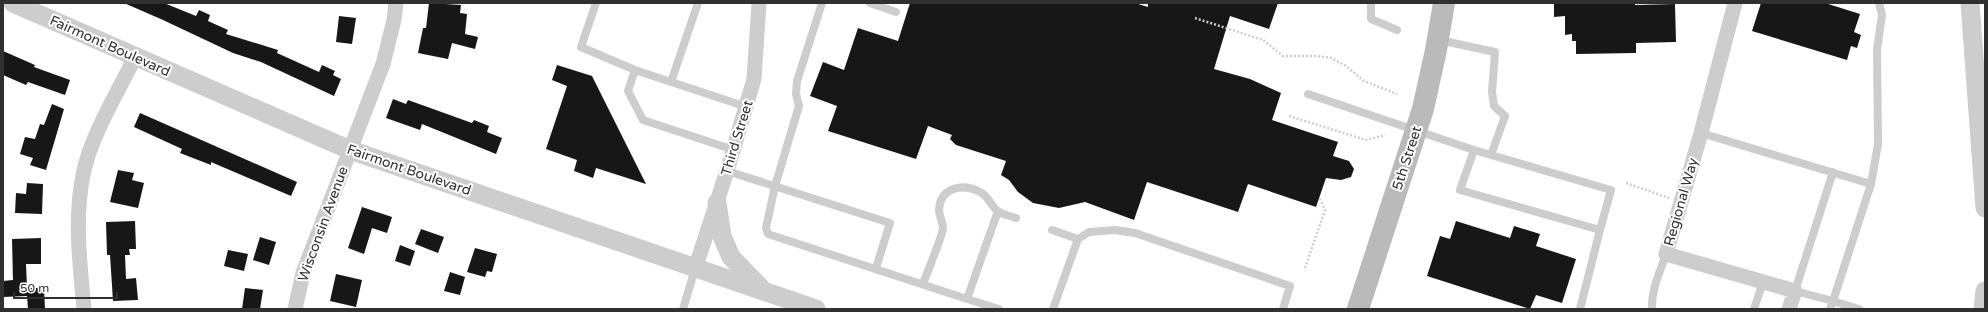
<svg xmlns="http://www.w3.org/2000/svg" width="1988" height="312" viewBox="0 0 1988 312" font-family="'Varela Round',sans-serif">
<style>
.building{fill:#171717}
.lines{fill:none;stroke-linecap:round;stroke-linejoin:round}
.path{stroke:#cdcdcd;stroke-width:2.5;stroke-dasharray:2 2;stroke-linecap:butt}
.service{stroke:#cdcdcd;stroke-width:8}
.minor{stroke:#cdcdcd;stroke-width:15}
.tertiary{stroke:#cdcdcd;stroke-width:19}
.secondary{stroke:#bababa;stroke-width:22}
.labels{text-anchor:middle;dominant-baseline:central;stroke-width:4;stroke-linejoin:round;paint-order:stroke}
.street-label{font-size:14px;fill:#303030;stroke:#fff}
</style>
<rect width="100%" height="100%" fill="#fff"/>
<path class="building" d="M124,3H164L196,16L199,10L210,15L208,21L228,30L226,34L278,50L277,53L319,72L322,65L335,71L333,75L341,79L334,96L261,62L233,53L163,20Z
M429,3L461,5L460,13L467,14L465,34L478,37L475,49L452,43L448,59L418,53L423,28H426Z
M910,3H1135L1148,7V3H1278L1269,29L1230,16L1214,69L1250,79L1281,93L1272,120L1338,142L1333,156L1349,161L1354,169L1351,177L1341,180L1326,178L1316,207L1248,184L1238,212L1147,182L1134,220L1085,202L1059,208L1033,203L1018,192L1009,180L1001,175L1006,161L956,145L950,139L952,135L928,126L916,159L828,131L837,106L810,96L823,62L844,70L858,28L898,41Z
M1574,3H1635V5L1675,4L1676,42L1636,43V53L1576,54V41H1572V34L1565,35V16L1554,17V4Z
M1761,3H1825L1860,14L1854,32L1861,35L1857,48L1851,46L1847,60L1752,31Z
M339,16L356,18L352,44L336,42Z
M3,51L35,65L34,67L70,80L65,95L28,82L26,85L3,75Z
M557,65L592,76L646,184L596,168L593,178L574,171L577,160L546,149L567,86L552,80Z
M393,99L406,104L408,100L472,123L474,120L489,126L487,132L502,138L496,154L422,124L420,130L386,118Z
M52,104L64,109L46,170L30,165L33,158L20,154L25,137L35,139L40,124L44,125Z
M140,113L297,182L291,196L211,162V165L180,153L182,149L134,127Z
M118,170L134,173L132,180L144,183L138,208L110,202Z
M27,183L43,184L42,214L15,213L16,193L26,194Z
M362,207L392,217L387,233L372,228L364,254L348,248Z
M135,221L136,249H129L130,255H125L126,279L136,278L138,300L113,301L110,255H107L106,222Z
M1456,221L1510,238L1514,226L1540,234L1536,246L1576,259L1562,303L1536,295L1530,309L1427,276L1440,236L1450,239Z
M421,229L444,237L438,253L415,244Z
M260,237L276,242L269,265L253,260Z
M41,238V264H26L27,288H44L45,309H28L27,296L3,297V281L13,280L12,239Z
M400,245L415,251L410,266L395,261Z
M475,248L497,254L492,272L487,271L485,277L467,272Z
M228,250L248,254L244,271L224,266Z
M450,272L465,277L460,295L444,291Z
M336,274L362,280L356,307L330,301Z
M245,288L263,290L260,309H242Z"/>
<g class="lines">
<path class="path" d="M1195,18L1263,40L1283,56H1316L1331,58L1346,66L1364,81L1397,94
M1289,116L1366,140L1385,135
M1626,183L1669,198
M1305,268L1325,210L1319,197"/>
<path class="service" d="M596,3L581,47L635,70L747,107
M822,3L797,81L796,94L799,106L775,186L766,228L768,234L967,299
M870,3L896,12
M1371,3V19L1397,30
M1439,40L1495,52L1492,92L1494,106L1505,116L1491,155
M635,70L628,91L643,120L734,150
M671,82L698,3
M1308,94L1474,150L1611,190L1600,230L1460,190L1474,150
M1701,133L1871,184L1833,301L1859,309
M727,171L890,223L876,268
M1871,184L1878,144L1877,50L1882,15L1879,3
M998,211L967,299L999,309
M1052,230L1078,239L1053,309
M1078,239L1089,232L1115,230L1135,233L1290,286L1283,309
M923,284C927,272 942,238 943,228C943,222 939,216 939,210C940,187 963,183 980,192C989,196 992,208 999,212C1004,215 1011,216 1016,218
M683,309L695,269
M1580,309L1600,230
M1652,309C1651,290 1660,272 1666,254
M1754,309L1763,282
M1830,309L1833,301L1795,291L1833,172"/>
<path class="minor" d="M1735,3L1701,133L1666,254L1795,291L1789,309
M695,269L727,171L754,79L759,3
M84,309C80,264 74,220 83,175C90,137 118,92 135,57
M295,309L303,273L383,64L394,20L396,3"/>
<path class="tertiary" d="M13,3L350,150L816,309
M1970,3L1985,208
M717,203L722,236L731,257L762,289
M1983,309L1985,291"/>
<path class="secondary" d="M1358,309L1423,109L1436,50L1444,3"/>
</g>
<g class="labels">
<g class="street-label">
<text transform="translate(110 46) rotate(24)">Fairmont Boulevard</text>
<text transform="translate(737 138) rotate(-73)">Third Street</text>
<text transform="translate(1407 158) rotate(-72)">5th Street</text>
<text transform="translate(409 170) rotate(19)">Fairmont Boulevard</text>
<text transform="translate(1681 202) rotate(-74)">Regional Way</text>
<text transform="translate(323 224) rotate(-70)">Wisconsin Avenue</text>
</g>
</g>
<rect width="1988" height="312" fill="none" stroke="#303030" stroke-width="8"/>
<path d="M14 292v6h103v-6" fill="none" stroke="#303030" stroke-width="2"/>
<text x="20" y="292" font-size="12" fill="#303030" stroke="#ffffff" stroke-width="3" paint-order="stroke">50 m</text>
</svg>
